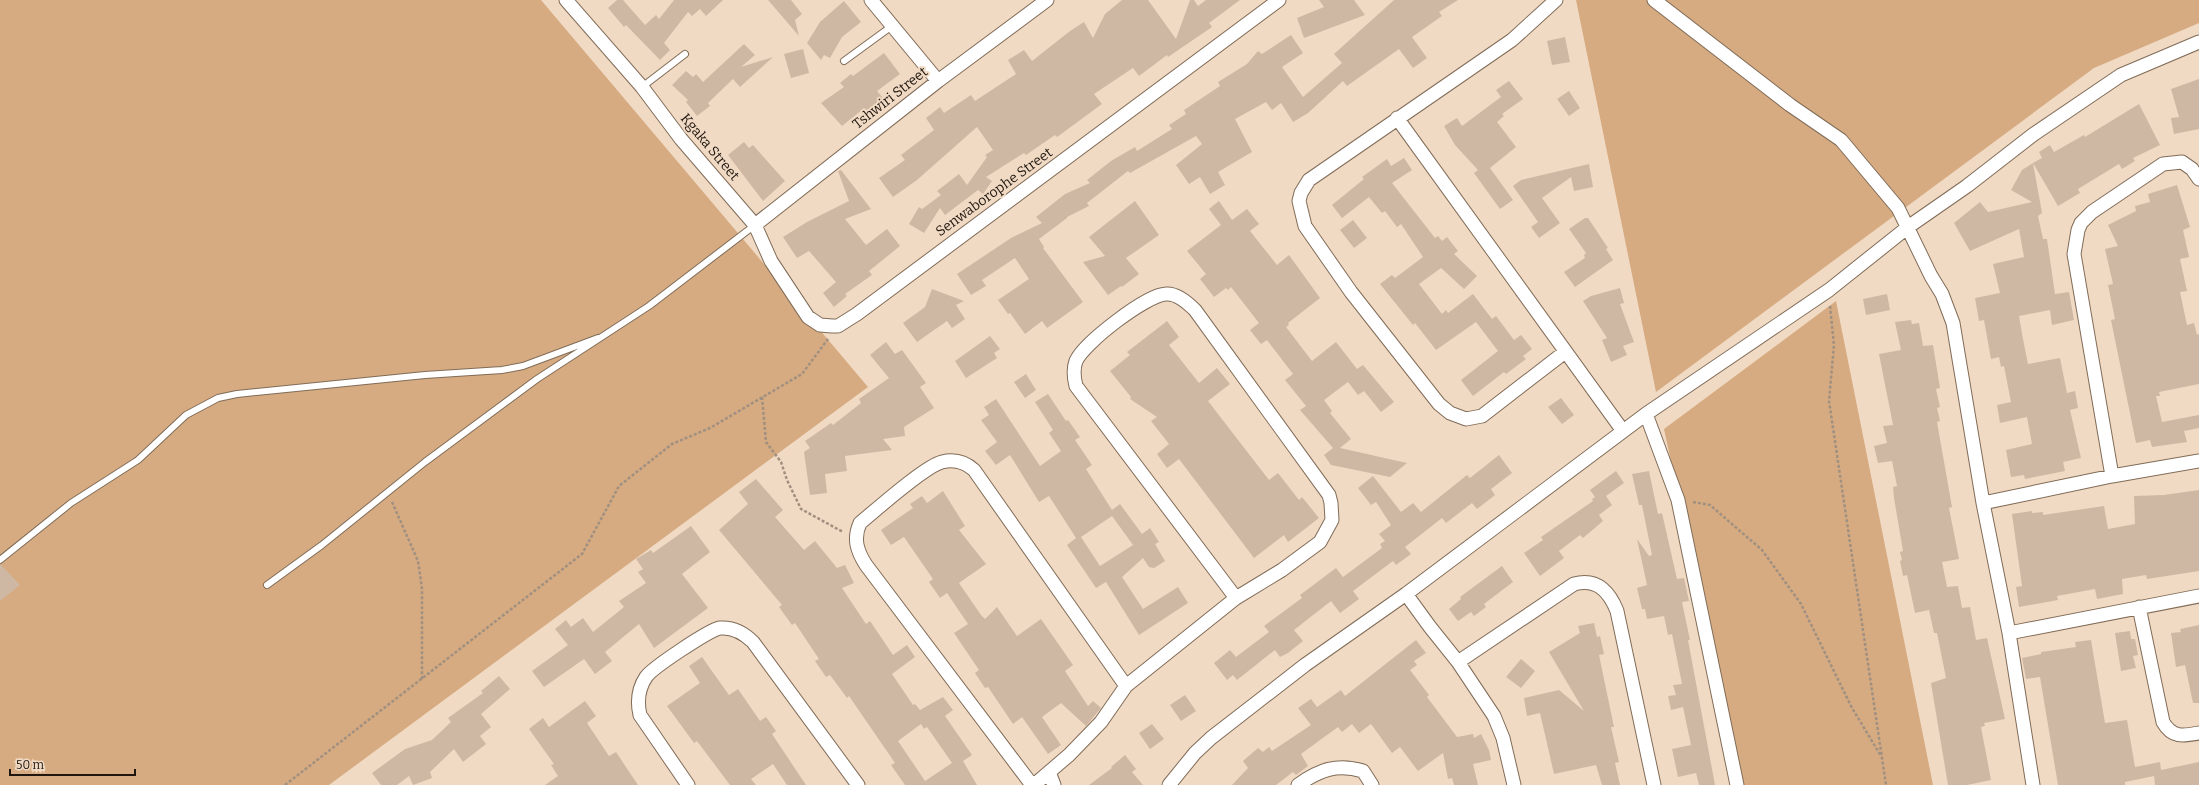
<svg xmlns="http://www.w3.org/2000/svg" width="2199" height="785" viewBox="0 0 2199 785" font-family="Bitter,serif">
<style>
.green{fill:#d6ab81}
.building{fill:#cfb8a3;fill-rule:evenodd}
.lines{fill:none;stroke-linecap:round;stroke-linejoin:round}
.lane-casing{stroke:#806c58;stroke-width:8}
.street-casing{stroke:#806c58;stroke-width:15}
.path{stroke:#a19080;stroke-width:2.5;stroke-dasharray:3 2;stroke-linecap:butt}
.lane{stroke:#fff;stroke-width:6}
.street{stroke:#fff;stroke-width:13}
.labels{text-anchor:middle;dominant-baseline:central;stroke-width:4;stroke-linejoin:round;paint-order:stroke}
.street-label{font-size:14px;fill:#1e160f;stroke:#f1dac4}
</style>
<rect width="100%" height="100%" fill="#f1dac4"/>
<path class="green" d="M0,0H541L868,387L329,785H0Z
M1576,0H2199V23L2094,68L1656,392Z
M1836,301L1933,785H1741L1664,429Z"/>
<path class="building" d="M617,0H623L645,25L656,15L659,19L674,0H723L706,16L700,9L692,16L688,12L664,43L670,50L660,60L626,25L624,27L608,8Z
M768,0H791L802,14L795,20L799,36Z
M1122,0H1148L1176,39L1190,0H1194L1198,6L1206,0H1240L1209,23L1212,27L1168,57L1167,55L1139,76L1133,68L1094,94L1102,104L1057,137L1055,135L1026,155L1024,153L986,177L992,181L983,194L978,190L945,215L940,208L924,233L909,224L919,207L922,209L941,195L937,191L959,174L967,185L987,157L985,155L993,150L977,127L917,180L893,197L879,178L905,160L901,155L934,130L926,118L940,107L944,113L971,95L975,101L1016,74L1008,60L1024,50L1032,61L1070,31L1084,22L1093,38L1105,14Z
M1319,0H1354L1365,15L1304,38L1297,18L1324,7Z
M1394,0H1458L1439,12L1442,16L1412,37L1427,58L1413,68L1399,49L1347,86L1343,81L1308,113L1293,122L1281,103L1272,110L1266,102L1235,119L1252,152L1218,172L1225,185L1210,194L1200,177L1189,184L1176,165L1202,144L1196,136L1130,173L1128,171L1087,203L1089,206L1067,217V218L1039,239L1044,247L1043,248L1083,302L1047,328L1042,321L1025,334L1010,313L1008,314L998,300L1029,279L1015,258L982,280L986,286L971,295L957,274L1011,238L1042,223L1036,217L1065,194L1090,183L1087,180L1111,161L1135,147L1137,151L1172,129L1169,125L1186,114L1184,110L1220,86L1218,82L1247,64L1258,51L1262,54L1291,35L1303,53L1282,67L1303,97L1342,63L1334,54Z
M844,1L861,22L842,37L830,58L824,55L821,60L807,43L820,22Z
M1565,37L1570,62L1552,65L1547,41Z
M744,44L755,55L741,67L773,57L740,87L733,79L708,103L710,106L697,116L686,102L688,100L672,85L686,71L693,77L696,74L703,82Z
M803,49L809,73L791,78L784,54Z
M884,53L900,74L877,91L883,98L865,113L862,110L842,126L821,103L844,87L840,83L851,74L853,76Z
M2199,79V129L2174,134L2171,118L2179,117L2171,89Z
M1509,81L1523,99L1502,114L1504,116L1497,122L1516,147L1490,168L1513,200L1500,209L1474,173L1478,170L1455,145L1444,126L1457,118L1462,126L1501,97L1496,90Z
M1569,91L1580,108L1569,116L1557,99Z
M2139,104L2160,145L2133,158L2135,161L2122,169L2119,164L2078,189L2080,193L2058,206L2033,163L2042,158L2039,152L2050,145L2054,152L2084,135L2085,137Z
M744,142L749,148L753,145L785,181L763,201L728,155Z
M1404,158L1412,170L1392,183L1435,238L1438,236L1442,241L1447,237L1458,251L1454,254L1477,276L1464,289L1441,268L1419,284L1442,314L1446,310L1448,313L1473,294L1492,319L1496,316L1514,340L1521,335L1532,349L1523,356L1526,359L1506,374L1504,372L1473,396L1461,380L1498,351L1476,322L1436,350L1415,323L1413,325L1380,284L1392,275L1395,278L1423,257L1401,224L1397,227L1385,211L1382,213L1369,197L1342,218L1332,205L1364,179L1362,177L1387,159L1391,166Z
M2033,163L2042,213L2038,216L2043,239H2047L2055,294L2069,292L2074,320L2052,325L2050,310L2019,316L2023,339L2028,364L2060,358L2067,393L2075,391L2078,408L2070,410L2081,458L2063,462L2065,471L2025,479L2024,475L2011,477L2006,450L2032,444L2027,417L2000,423L1997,405L2011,402L2004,366L2001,367L1999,357L1991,359L1984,320L1979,321L1975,298L2000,293L1993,264L2024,257L2019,229L1970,251L1954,223L1980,202L1988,212L2032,202L2011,190L2022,170Z
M1589,164L1593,187L1574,191L1571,177L1542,198L1560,223L1539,238L1531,227L1538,222L1513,186L1521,180Z
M841,170L871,209L845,219L866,245L887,229L900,246L869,271L872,275L845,294L847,296L834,307L823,293L836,282L809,251L797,258L783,237L807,222L849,201L838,171Z
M2177,185L2190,227L2183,230L2189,257L2180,259L2187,291L2180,292L2187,325L2194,323L2197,335L2199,334V384L2159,392L2160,396H2156L2162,422L2199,415V428L2184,431L2187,442L2152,447L2150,440L2136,443L2111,320L2115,319L2108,285L2113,284L2105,249L2118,246L2108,225L2136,211L2135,206L2150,202L2148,194Z
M1135,201L1159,235L1126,258L1139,274L1122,287L1121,286L1108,295L1083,262L1105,256L1089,237Z
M1219,201L1232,220L1247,209L1259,224L1250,231L1277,265L1289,255L1320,298L1288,323L1289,325L1286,327L1312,361L1336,342L1357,369L1363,365L1394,402L1381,412L1364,391L1358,395L1348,382L1324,400L1332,411L1330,413L1351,439L1340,448L1407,463L1390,477L1331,465L1324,455L1333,448L1300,410L1306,406L1285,380L1293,374L1267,340L1261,344L1250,330L1259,323L1231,287L1228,290L1226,288L1214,297L1200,279L1206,274L1187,251L1221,225L1209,209Z
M1585,218H1588L1608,248L1606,249L1613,260L1575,287L1564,272L1585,258L1584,255L1586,253L1569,229Z
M1353,220L1367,238L1354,248L1340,230Z
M1620,288L1624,303L1620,304L1634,342L1623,346L1627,355L1611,362L1602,340L1607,338L1583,301L1591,296Z
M932,289L964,301L956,305L965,319L952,328L947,321L917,342L903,323L925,307Z
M1887,294L1890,310L1866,315L1863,299Z
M1911,320L1912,324L1919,323L1923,346L1933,345L1940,388L1936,389L1940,407L1937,408L1940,421L1937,422L1952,507L1949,508L1959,559L1942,562L1947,587L1958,586L1962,608L1970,607L1976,640L1987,638L2005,719L1984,723L1985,726L1981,727L1991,780L1967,785H1948L1931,683L1946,678L1937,633H1934L1929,610L1915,613L1907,575L1903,576L1900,561L1902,560L1900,552L1903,551L1894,498L1893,487L1897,486L1892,461L1878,463L1874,446L1887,443L1883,426L1893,425L1879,354L1901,350L1895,322Z
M1167,321L1179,337L1169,345L1199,383L1217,368L1230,384L1208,401L1269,480L1278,473L1299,500L1302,497L1319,518L1288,542L1284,535L1254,558L1179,459L1167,468L1157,454L1169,444L1151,421L1157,417L1130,399L1131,397L1110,371L1130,355L1127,352Z
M990,336L1000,349L994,353L997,358L966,378L955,361Z
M886,342L895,354L902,350L926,383L920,387L934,408L904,427L905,436L883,439L892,450L845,456L847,471L825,474L827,493L810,495L804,452L810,448L805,441L831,423L833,425L861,403L859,399L889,378L870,355Z
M1026,374L1036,390L1025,398L1014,382Z
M1048,394L1066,421L1068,420L1080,437L1075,440L1092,465L1086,469L1112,510L1120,504L1142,534L1150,528L1159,542L1155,544L1165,561L1154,568L1149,567L1143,558L1122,577L1143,609L1178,587L1188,603L1139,635L1106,582L1096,588L1067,545L1076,538L1049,496L1039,502L1010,455L996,465L985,451L997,442L981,420L989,415L984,407L996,399L1040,466L1061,451L1049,433L1053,430L1035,402ZM1112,516L1133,545L1100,566L1081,537Z
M1561,398L1574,415L1562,424L1548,407Z
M1499,455L1512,473L1491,489L1495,495L1477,509L1472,503L1446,523L1442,518L1405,547L1411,554L1396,565L1393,561L1353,591L1359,599L1340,613L1331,601L1294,630L1303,641L1288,653L1280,657L1275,650L1237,680L1233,675L1227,680L1214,663L1230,650L1236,657L1269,632L1264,626L1302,598L1300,595L1336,568L1343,577L1382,548L1380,544L1385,541L1379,534L1391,525L1376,502L1371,505L1358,488L1373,476L1401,512L1413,503L1421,512L1467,475L1470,478Z
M1616,471L1624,483L1606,496L1612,505L1599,515L1603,521L1583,538L1580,535L1559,551L1564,558L1540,576L1524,553L1543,540L1541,537L1593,501L1592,499L1595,497L1590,490Z
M1649,471L1658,514L1662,513L1677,579L1684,578L1689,601L1682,602L1690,640H1688L1715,785H1699L1696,773L1678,777L1672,749L1691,745L1683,707L1671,710L1668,696L1676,695L1673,685L1682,684L1672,634L1668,635L1664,616L1647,619L1645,609H1642L1637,588L1647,585L1637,539L1649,556L1652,555L1642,505H1639L1632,474Z
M756,479L783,510L775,517L804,550L815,541L837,568L845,565L854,583L842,588L866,624L870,621L893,655L907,645L915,657L892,674L913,705L915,704L920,710L943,697L953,710L945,716L972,755L963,761L977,785H905L891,765L895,763L849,696L847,698L830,675L826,677L815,661L819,659L795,623L792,625L779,607L782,605L719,530L748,504L739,492ZM921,724L924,729L927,727L952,763L925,781L898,741Z
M2199,490V571L2147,579L2146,575L2122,579L2123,594L2097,599L2095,589L2057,596L2058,600L2019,607L2016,587L2022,586L2012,514L2032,511V513L2043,512V515L2104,506L2108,529L2135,524L2134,496L2164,495Z
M943,491L965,526L959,530L986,564L959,583L981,615L985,619L997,607L1017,636L1041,619L1073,665L1065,671L1088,706L1093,701L1101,708L1086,726L1061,703L1042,717L1061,745L1048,754L1022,717L1013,724L988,687L985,688L975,673L979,670L954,633L968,624L947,593L940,598L929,582L933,579L904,537L891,545L881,530L913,508L910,504L922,496L927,503Z
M691,526L710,552L682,574L708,608L654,648L639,624L605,652L612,661L595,674L584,659L544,687L532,671L568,645L555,629L566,620L571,627L583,618L593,632L624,607L619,601L646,583L638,572L643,569L636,559L651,550L653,553Z
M0,564L20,585L0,601Z
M1502,566L1513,582L1484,604L1486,607L1474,616L1471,612L1458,621L1449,609L1461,599L1460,597Z
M1594,623L1597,637L1600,636L1604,654L1599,655L1614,727H1611L1619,762L1615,763L1620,785H1602L1596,765L1554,774L1540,713L1527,716L1524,698L1559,690L1584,711L1549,652L1580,633L1578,626Z
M2199,625V703H2193L2185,665L2176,667L2171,633L2181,632L2180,629Z
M2130,631L2131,639H2135L2138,655L2133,656L2136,668L2121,671L2115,633Z
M1416,640L1426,653L1414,661L1417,665L1410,670L1429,695L1427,697L1457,737L1473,734L1474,738L1481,734L1489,750L1491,760L1473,764L1478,785H1454L1452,778L1448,779L1443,753L1418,771L1400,747L1392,753L1371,724L1359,733L1352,724L1342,732L1338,727L1301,754L1308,766L1296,775L1293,772L1276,785H1232L1248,768L1243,761L1258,748L1263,752L1269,747L1272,751L1311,725L1298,708L1311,699L1317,707L1341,690L1345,696Z
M2091,640L2105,723L2127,720L2135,767L2160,762L2161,770L2199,762V785H2155L2154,776L2125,782V785H2058L2040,677L2026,679L2022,658L2041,654V652L2076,647L2075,642Z
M702,657L729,695L738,689L760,721L766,717L776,731L772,734L806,785H787L773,764L751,779L756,785H730L697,741L694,743L667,706L700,683L689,666Z
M1521,659L1535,671L1521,688L1506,677Z
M499,676L510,689L481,714L491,727L480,736L486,744L463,762L454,749L430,772L432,778L413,785L409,776L397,785H381L372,773L405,749L432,740L451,722L448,718L483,693L481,691Z
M1185,695L1196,711L1181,721L1170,705Z
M585,701L596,716L587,723L609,756L616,752L638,785H545L558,776L551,765L554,764L529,729L543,718L549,727Z
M1152,724L1164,739L1150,749L1139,733Z
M1125,755L1136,769L1132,772L1143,785H1089L1112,768L1111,767Z"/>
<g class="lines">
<g class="lane-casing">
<path id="lane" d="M844,61L892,26
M642,87L685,54
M0,560L71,503L138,460L186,415L218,398L237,394L425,375L502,370L523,366L598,338
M267,585L322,545L425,462L537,379L649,306L755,225"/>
</g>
<g class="street-casing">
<path id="street" d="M566,0L642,87L681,139L755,225L771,261L808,317L820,325L832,326H838L857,314L1279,0
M871,0L938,81
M1556,0L1512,40L1309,180L1301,193L1299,201L1305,226L1351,292L1439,404L1450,413L1466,419L1482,416L1565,352
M1654,0L1790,105L1841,140L1898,208L1931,276L1942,294L1953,323L1983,503L2009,633L2033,785
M1397,118L1623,431
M755,225L938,81L1047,0
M1646,414L1678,500L1737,785
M2112,476L2074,254L2078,230L2081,223L2092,212L2163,164L2182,162L2192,169L2199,179
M1983,503L2112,476L2199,461
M1406,594L1430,627L1458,662L1494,716L1503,738L1514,785
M2139,607L2163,722C2172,738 2183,736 2199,733
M2009,633L2199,596
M1458,662L1574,584C1597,578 1609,591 1617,611L1654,785
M1049,772L1054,785
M688,785L640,715C637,702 638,689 646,677C652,668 709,630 720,628C733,627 744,633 753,642L858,785
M1032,785L866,565C857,551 853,539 860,523C876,510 925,466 942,462C954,459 965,462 974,470L1126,686
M1034,785L1069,755L1101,722L1126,686L1236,598L1282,570L1320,542L1332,520L1331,503L1329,495L1195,310C1188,303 1177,293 1166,294C1146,295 1084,343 1076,361C1073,369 1074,378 1076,386L1236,598
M1169,785L1195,753L1211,738L1305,665L1406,594L1646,414L1829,290L1908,227L1967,186L2034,134L2121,75L2199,42
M1298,785C1319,770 1337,763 1363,771L1372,785"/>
</g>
<path class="path" d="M1830,306L1834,345L1829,401L1886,785
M762,397L766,442L781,462L787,480L801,509L843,532
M392,502L418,561L422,589V679
M1693,502L1710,505L1762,550L1801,604L1852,708L1881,756
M285,785L582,554L619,486L672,444L710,428L802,374L828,339"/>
<use href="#lane" class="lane"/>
<use href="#street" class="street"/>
</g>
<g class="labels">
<g class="street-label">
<text transform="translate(890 98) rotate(-38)">Tshwiri Street</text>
<text transform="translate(710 147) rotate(50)">Kgaka Street</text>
<text transform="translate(994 192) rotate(-36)">Senwaborophe Street</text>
</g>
</g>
<path d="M10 769v6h125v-6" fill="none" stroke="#1e160f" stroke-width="2"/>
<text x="16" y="769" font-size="12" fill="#1e160f" stroke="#f1dac4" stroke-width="3" paint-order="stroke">50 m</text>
</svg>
